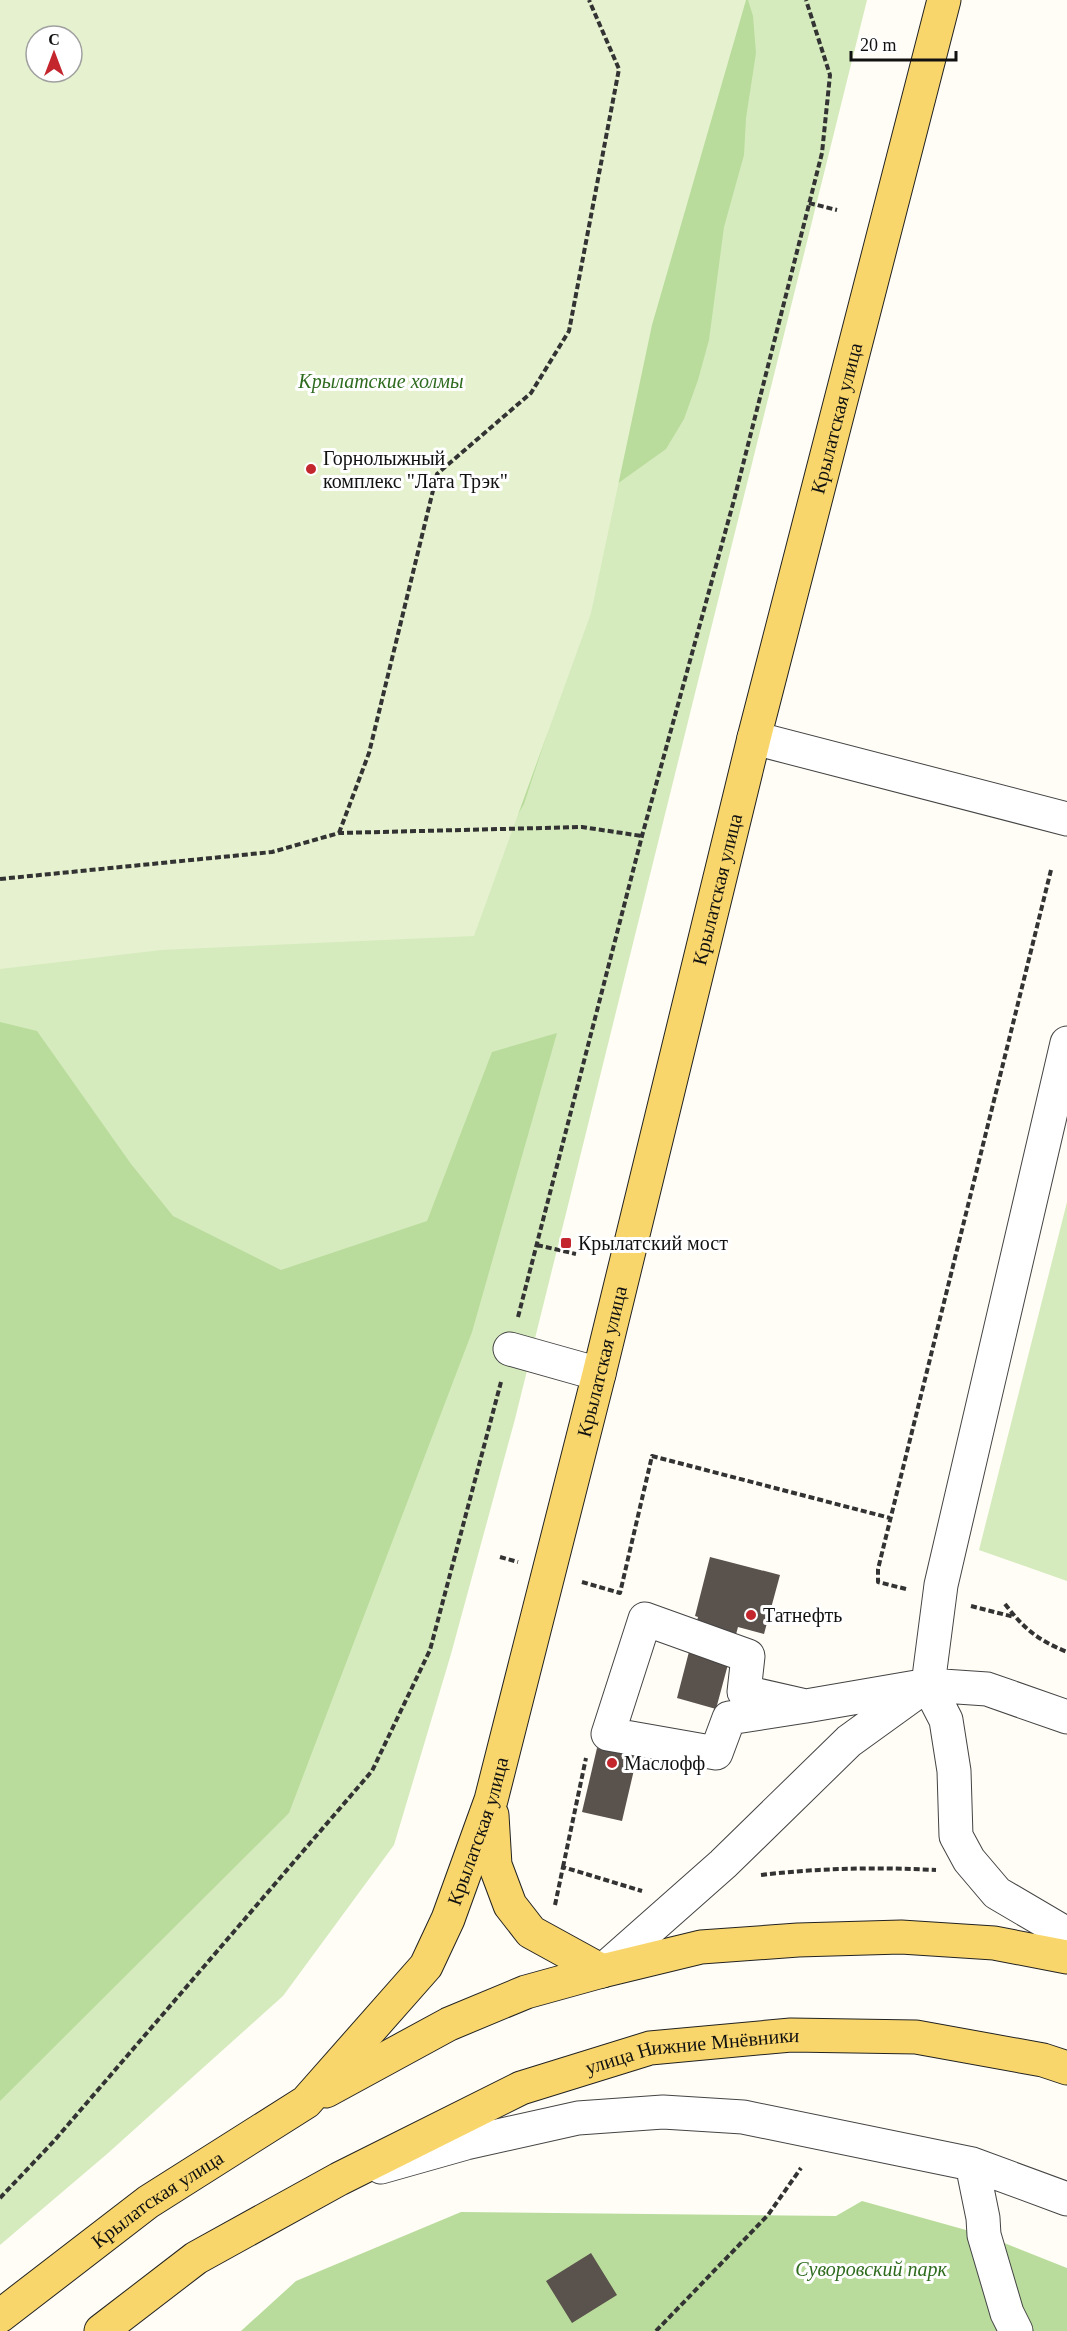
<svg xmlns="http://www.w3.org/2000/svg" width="1067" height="2331" viewBox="0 0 1067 2331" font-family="'Times New Roman',serif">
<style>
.green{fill:#d5ebbd;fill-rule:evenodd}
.forest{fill:#b9dc9c}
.pitch{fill:#e6f2cf;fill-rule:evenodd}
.building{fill:#5a524d}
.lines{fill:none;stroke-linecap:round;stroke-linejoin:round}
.minor-casing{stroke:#444;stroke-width:35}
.major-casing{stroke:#222;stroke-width:35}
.path{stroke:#333;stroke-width:4;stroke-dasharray:6 3;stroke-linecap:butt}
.minor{stroke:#fff;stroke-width:33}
.major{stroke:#f9d66b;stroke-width:33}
.poi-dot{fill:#c4262e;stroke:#fff;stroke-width:2}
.labels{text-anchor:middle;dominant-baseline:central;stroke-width:6;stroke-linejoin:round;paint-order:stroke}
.park-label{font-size:20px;font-style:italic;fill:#2f6b1f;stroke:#fff}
.street-label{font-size:20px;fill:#111;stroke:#fff}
.poi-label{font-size:20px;fill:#111;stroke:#fff;text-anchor:start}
</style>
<rect width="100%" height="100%" fill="#fffdf5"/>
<path class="green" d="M0,0H867L515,1419L451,1654L394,1845L283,1996L107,2154L0,2245ZM36,36H72V72H36Z
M1067,1202V1581L979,1550Z"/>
<path class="forest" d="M601,0H748L753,16L756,53L746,118L744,155L724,227L709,340L698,380L684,419L666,449L571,517L547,734L524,804L504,838Z
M0,1022L37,1031L131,1164L173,1216L281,1270L427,1221L492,1052L557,1033L472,1332L289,1813L0,2101Z
M862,2201L984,2235L1067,2268V2331H241L296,2281L461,2212L836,2216Z"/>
<path class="pitch" d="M0,0H746L652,325L591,613L474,936L161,950L0,969ZM36,36H72V72H36Z"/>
<path class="building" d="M710,1557L780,1575L764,1634L738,1627L716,1709L677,1698L698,1617L695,1616Z
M597,1748L637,1757L622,1821L582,1812Z
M591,2253L617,2295L572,2323L546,2281Z"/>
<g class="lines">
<g class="minor-casing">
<path id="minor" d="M754,738L1067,819
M1067,1043L941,1585L928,1685L946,1720L954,1771L956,1836L969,1860L997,1893L1067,1934
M510,1349L599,1374
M806,1706L729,1718L716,1753L608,1734L645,1619L748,1656L744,1692L806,1706L928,1685L987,1689L1067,1717
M602,1971L723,1864L849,1741L921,1689
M972,2164L983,2218L984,2235L1007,2313L1016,2331
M381,2167L466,2143L578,2118L663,2112L743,2117L972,2164L1067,2199"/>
</g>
<g class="major-casing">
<g id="major">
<path d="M492,1815L495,1865L510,1905L531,1932L602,1971"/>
<path d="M326,2091L449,2024L526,1992L602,1971L701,1947L798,1940L901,1937L994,1943L1067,1957"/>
<path id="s1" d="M0,2316L148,2202L306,2102L426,1966L448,1919L491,1800L599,1374L754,738L944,0"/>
<path id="s2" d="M101,2331L196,2258L339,2179L521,2088L650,2048L791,2035L916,2037L1043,2060L1067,2068"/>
</g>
</g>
<path class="path" d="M809,203L837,210
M339,833L369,753L437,474L531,393L569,331L619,69L589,0
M0,879L272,852L339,833L582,827L642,836
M537,1245L576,1254
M518,1317L642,836L734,500L822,153L830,75L806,0
M500,1557L518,1562
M582,1582L620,1593L652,1456L890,1518
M906,1589L878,1582V1569L1051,870
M1005,1604C1025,1630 1038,1640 1067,1652
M971,1606L1014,1617
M563,1867L586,1758
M761,1875C819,1868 877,1867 936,1870
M555,1905L563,1867L642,1891
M0,2198L54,2141L372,1771L430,1650L501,1382
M656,2331L768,2215L801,2168"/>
<use href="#minor" class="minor"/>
<use href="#major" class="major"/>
</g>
<g class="poi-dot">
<circle cx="311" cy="469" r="6"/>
<rect x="560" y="1237" width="12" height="12" rx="3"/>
<circle cx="751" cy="1615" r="6"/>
<circle cx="612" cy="1763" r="6"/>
</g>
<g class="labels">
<g class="park-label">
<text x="381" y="381">Крылатские холмы</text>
<text x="871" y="2269">Суворовский парк</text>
</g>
<g class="street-label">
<text stroke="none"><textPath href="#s1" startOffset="2158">Крылатская улица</textPath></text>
<text stroke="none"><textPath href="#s1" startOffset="1672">Крылатская улица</textPath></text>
<text stroke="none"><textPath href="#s1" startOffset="1186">Крылатская улица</textPath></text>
<text stroke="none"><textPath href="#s1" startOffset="700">Крылатская улица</textPath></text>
<text stroke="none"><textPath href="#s2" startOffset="663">улица Нижние Мнёвники</textPath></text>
<text stroke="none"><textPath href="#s1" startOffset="196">Крылатская улица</textPath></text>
</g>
<g class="poi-label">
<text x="323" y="458">Горнолыжный<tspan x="323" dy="23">комплекс "Лата Трэк"</tspan></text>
<text x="578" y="1243">Крылатский мост</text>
<text x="763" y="1615">Татнефть</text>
<text x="624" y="1763">Маслофф</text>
</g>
</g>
<g transform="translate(54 54)"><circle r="28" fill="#ffffff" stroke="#a0a0a0" stroke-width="1.5"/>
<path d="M0-4.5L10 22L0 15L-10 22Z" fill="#c4262e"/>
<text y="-9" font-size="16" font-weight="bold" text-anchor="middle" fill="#111111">С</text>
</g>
<path d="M851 51v9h105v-9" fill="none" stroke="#111111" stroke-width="3"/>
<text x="860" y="51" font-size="18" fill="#111111" stroke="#ffffff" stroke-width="4.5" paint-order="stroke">20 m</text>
</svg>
